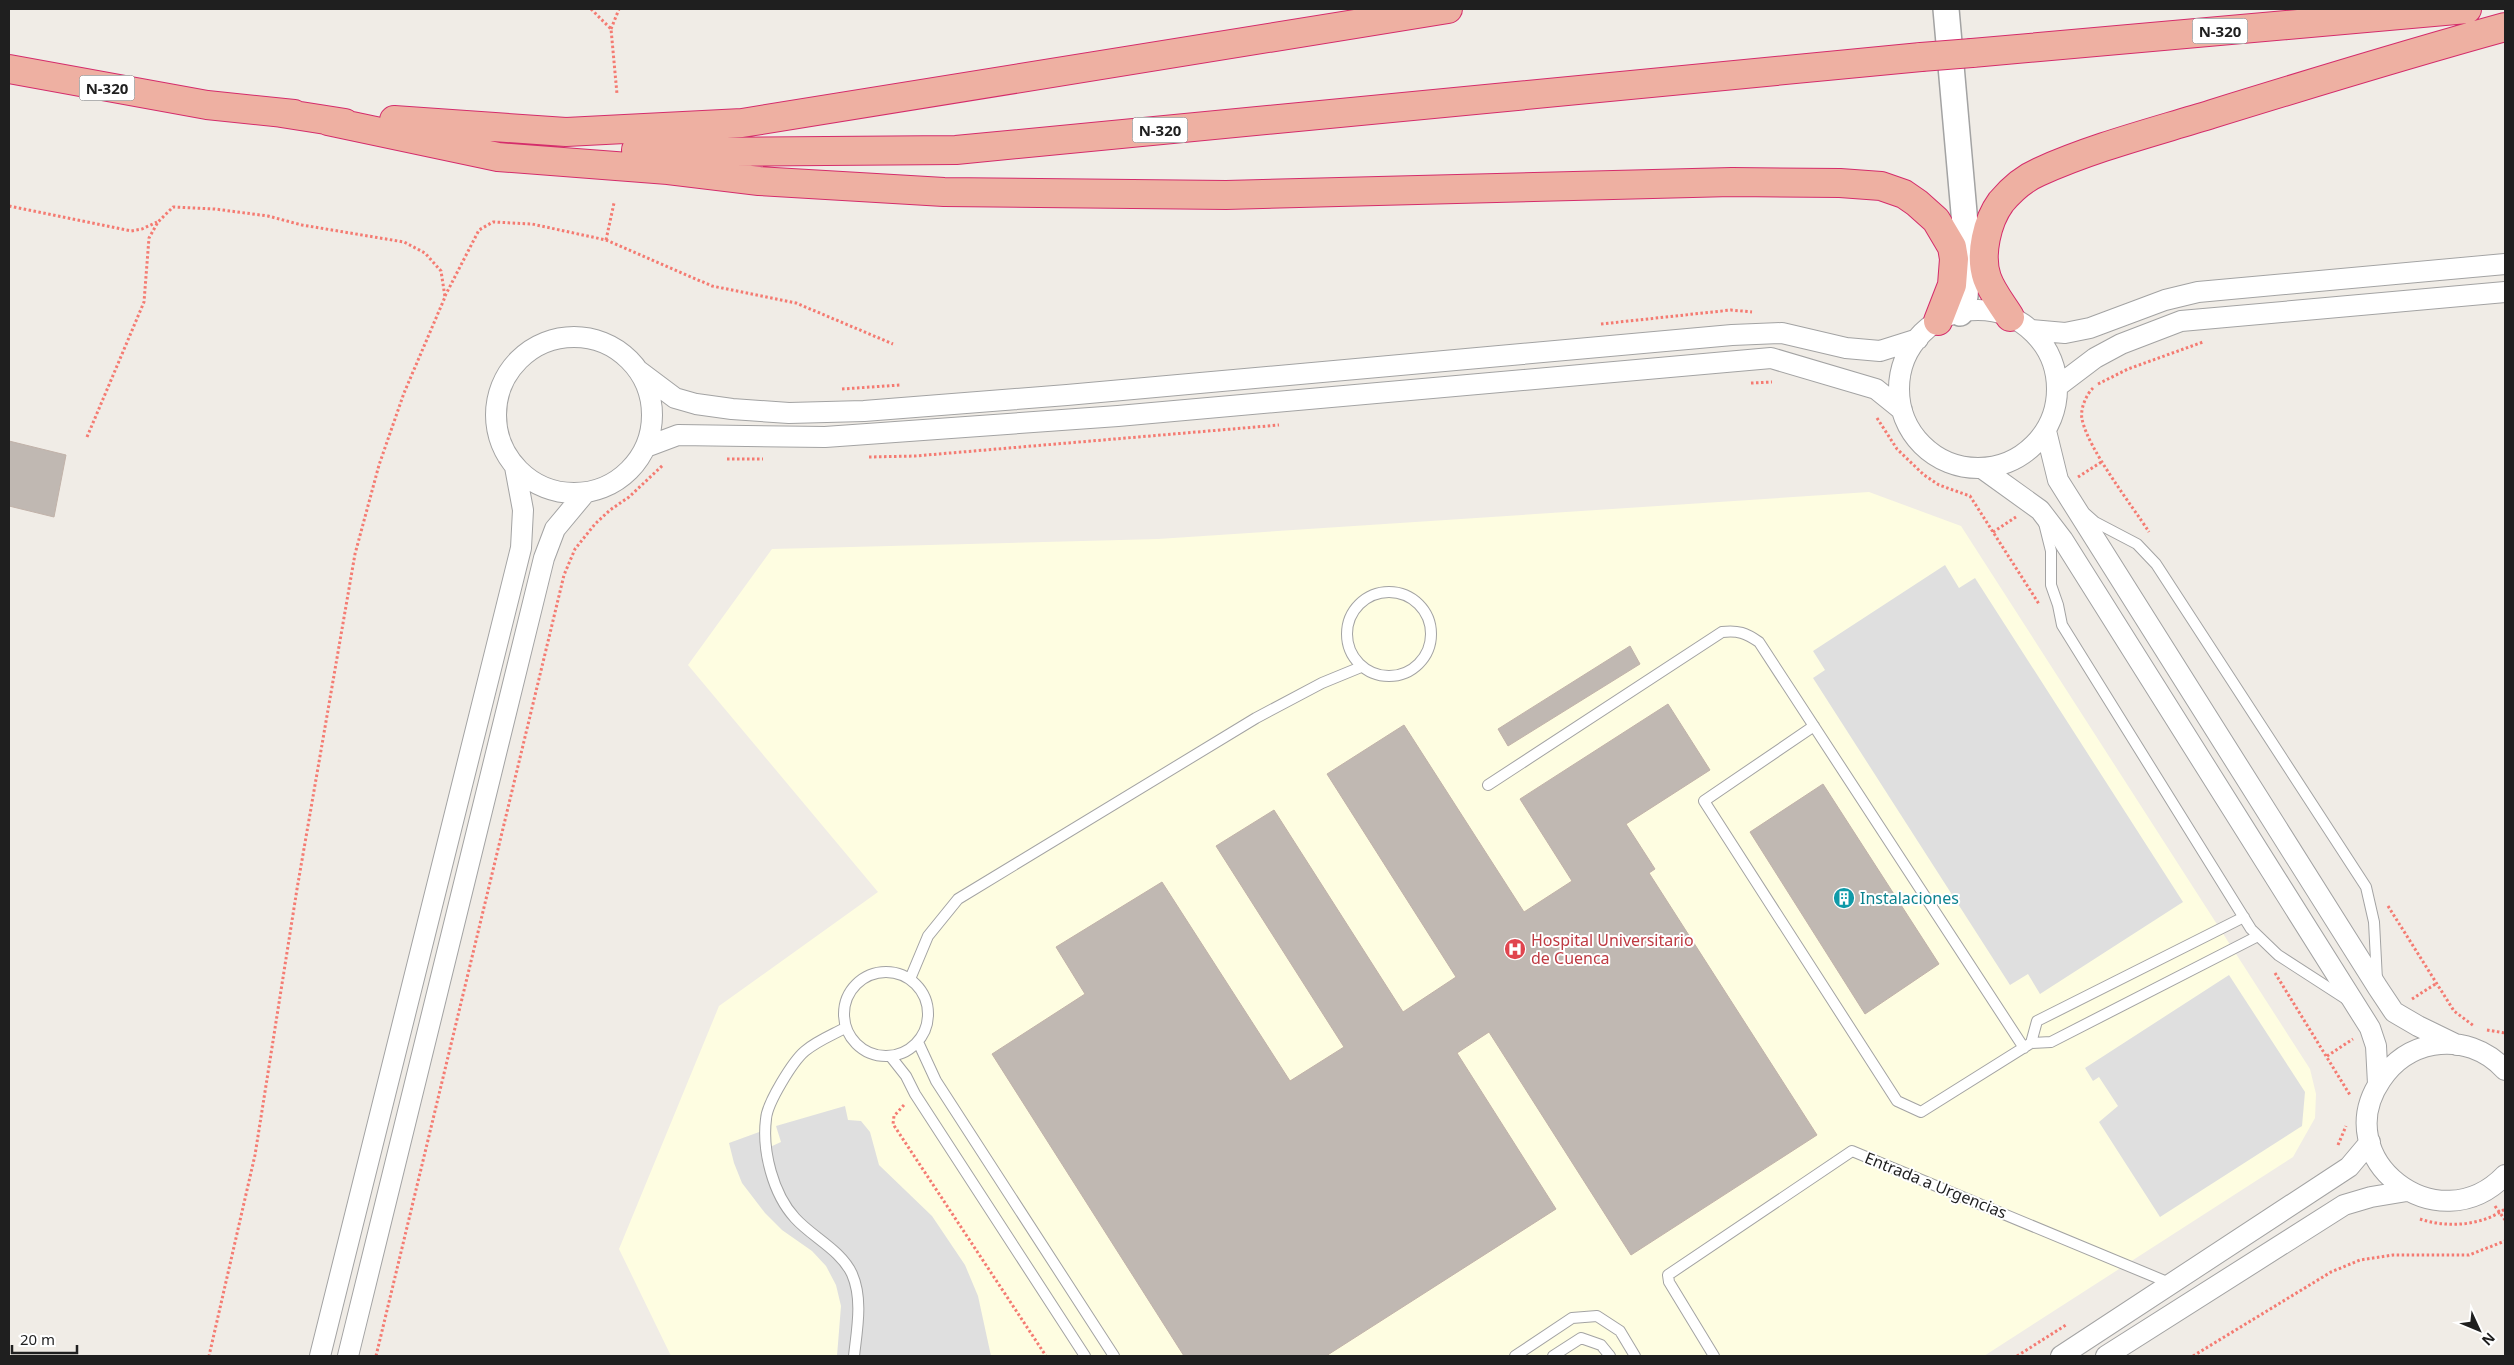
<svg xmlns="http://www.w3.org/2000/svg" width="2514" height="1365" viewBox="0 0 2514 1365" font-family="'Noto Sans',sans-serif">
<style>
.education{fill:#fefde1}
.parking{fill:#dfdfdf}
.building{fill:#c0b8b2;stroke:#c1b2a9}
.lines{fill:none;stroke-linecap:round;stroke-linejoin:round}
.service-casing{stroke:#a3a3a3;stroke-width:12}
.minor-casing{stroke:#a3a3a3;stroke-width:22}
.tertiary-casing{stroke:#a3a3a3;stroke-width:28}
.trunk-casing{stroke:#d42c6b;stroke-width:30}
.path{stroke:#f47b72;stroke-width:3;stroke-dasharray:2.5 2.5;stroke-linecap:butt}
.service{stroke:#fff;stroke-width:10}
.minor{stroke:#fff;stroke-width:20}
.tertiary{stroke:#fff;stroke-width:25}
.trunk{stroke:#eeb0a2;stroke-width:28}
.trunk-bridge-casing{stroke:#d42c6b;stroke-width:30;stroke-linecap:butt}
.trunk-bridge{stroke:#eeb0a2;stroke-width:28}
.labels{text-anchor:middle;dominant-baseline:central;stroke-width:4;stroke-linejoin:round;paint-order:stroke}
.shield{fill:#fff;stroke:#626262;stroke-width:1}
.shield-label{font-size:15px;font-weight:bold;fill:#1f1f1f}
.culture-label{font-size:16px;fill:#0d838f;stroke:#fff;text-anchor:start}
.health-label{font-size:16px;fill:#be3a42;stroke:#fff;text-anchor:start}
.street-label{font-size:16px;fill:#1f1f1f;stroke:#fff}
</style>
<rect width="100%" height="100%" fill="#f0ece6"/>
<path class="education" d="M1869,492L1961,526L2310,1069L2316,1094L2315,1118L2293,1157L1984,1356H671L619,1249L719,1006L878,892L688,665L772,549L1158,539Z"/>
<path class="parking" d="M1945,565L1959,588L1975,578L2183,902L2040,994L2028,974L2010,985L1813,678L1825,670L1813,651Z
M2229,975L2305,1092L2302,1126L2160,1217L2099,1122L2118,1106L2099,1077L2093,1081L2085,1068Z
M845,1106L848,1120L861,1121L870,1132L879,1165L932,1216L965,1265L978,1296L991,1356H837L841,1306L836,1285L826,1266L812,1251L782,1230L765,1213L742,1183L734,1163L729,1143L762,1131L770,1147L781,1142L776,1126Z"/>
<path class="building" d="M9,441L66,455L54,517L9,506Z
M1630,646L1640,664L1508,746L1498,729Z
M1668,704L1710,770L1626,824L1655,869L1649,873L1817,1135L1631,1255L1489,1032L1457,1053L1556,1209L1326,1356H1184L992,1054L1085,994L1056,947L1162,882L1290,1081L1344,1047L1216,846L1274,810L1403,1012L1456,977L1327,774L1404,725L1524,912L1572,881L1520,799Z
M1823,784L1939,964L1865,1014L1750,832Z"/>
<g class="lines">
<g class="service-casing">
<path id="service" d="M2086,514L2095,522L2137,544L2156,564L2366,887L2374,922L2377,980
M2044,523L2051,551V585L2058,605L2062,625L2251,929L2278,955L2346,999
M1347 634a42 42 0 1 1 84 0a42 42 0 1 1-84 0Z
M1814,726L1704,801L1897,1101L1921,1112L2031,1043
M1488,785L1722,632C1738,630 1746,633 1759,642L2024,1048
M2244,917L2037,1021L2031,1043L2051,1042L2258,936
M844 1014a42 42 0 1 1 84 0a42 42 0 1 1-84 0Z
M910,979L928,936L958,899L1256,718L1322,683L1361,667
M845,1028C832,1035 817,1041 805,1051C793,1061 767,1103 766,1119C762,1151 773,1194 795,1218C812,1237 841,1250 852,1274C863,1299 857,1329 854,1356
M918,1042L936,1081L1114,1356
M891,1057L906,1076L915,1094L1085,1356
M1515,1356L1572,1318L1597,1316L1620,1331L1635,1356
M1553,1356L1581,1338L1601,1345L1610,1356
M1714,1356L1669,1282L1668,1275L1852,1151L2172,1284"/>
</g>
<g class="minor-casing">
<path id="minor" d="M1899 389a79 79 0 1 1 158 0a79 79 0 1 1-158 0Z
M2031,330L2065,333L2090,328L2165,300L2198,292L2505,264
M496 415a78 78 0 1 1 156 0a78 78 0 1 1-156 0Z
M639,371L675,398L696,404L732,409L789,413L864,411L1067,395L1732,335L1782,333L1846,348L1880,351L1918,339
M2058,386L2095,358L2121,344L2181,321L2505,292
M2046,431L2058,480L2378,988L2394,1012L2418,1026L2457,1045
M646,447L678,435L825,437L1118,416L1771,358L1876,389L1902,410
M1983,469L2040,510L2063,540L2370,1028L2376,1046L2378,1084
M2505,1070C2487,1050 2460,1040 2433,1045C2411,1049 2393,1062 2381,1080C2327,1159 2438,1245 2505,1175
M320,1356L521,548L523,510L515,467
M348,1356L544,558L555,529L585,493
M2061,1356L2349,1167L2370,1142
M2106,1356L2344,1205L2371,1197L2407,1191"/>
</g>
<g class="tertiary-casing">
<path id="tertiary" d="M1946,9L1968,258L1965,296L1960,313"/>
</g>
<g class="trunk-casing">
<path id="trunk" d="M1972,53L2467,9
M9,69L207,105L294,114
M275,112L345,123
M394,120L566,132L742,123L1448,9
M328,121L498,157L668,170L759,181L944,192L1226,195L1732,182L1840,183L1881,186L1904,194L1917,203L1936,220L1952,247L1954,259L1952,285L1938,321
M636,150L705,152L956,150L1921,57
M2010,317C2002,304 1992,292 1987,278C1979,255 1987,221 2001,202C2011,190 2025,178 2039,172C2094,147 2154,132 2212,114C2309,84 2407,54 2505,27"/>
</g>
<path class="path" d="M591,9L611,29L617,94
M611,29L619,9
M9,206L131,231L142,229L157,222
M606,240L614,203
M445,296L479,230L493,222L532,224L606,240L712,286L796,303L893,344
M1601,324L1731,310L1752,312
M1751,383L1772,382
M2098,384L2128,369L2203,342
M2093,388C2086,395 2080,409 2082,419C2088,449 2131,504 2149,532
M842,389L900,385
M1877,418L1897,449L1924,475L1939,485L1970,496L2039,604
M87,437L144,302L149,238L158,222L173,207L215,209L268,216L302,225L404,242L425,253L441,271L445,297L404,393L379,465L355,554L297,889L255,1155L209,1356
M869,457L915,456L1279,425
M727,459H763
M2078,477L2103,461
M1993,532L2016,517
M2388,906L2454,1011L2474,1026
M2275,973L2350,1095
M2412,999L2437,983
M2487,1030L2505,1033
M2327,1056L2353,1039
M904,1105L894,1116L893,1124L1046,1356
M2338,1145L2346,1126
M2495,1206L2505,1220
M2420,1219C2447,1228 2481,1226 2505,1209
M376,1356L564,575L575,549L595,524L610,510L629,497L663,465
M2017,1356L2066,1325
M2193,1356L2331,1272L2360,1260L2393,1255H2469L2505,1241"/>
<use href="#service" class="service"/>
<use href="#minor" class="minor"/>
<use href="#tertiary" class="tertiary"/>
<use href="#trunk" class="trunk"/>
<g class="trunk-bridge-casing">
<path id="trunk-bridge" d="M1921,57L1972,53"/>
</g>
<use href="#trunk-bridge" class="trunk-bridge"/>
</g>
<defs>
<g id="building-disc" transform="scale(1.125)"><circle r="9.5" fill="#0f9aa8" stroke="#fff"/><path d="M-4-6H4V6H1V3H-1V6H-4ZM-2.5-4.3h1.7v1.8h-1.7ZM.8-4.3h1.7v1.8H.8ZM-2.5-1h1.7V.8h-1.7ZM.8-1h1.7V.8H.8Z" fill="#fff"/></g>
<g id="hospital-disc" transform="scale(1.125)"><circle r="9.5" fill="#e0444e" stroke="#fff"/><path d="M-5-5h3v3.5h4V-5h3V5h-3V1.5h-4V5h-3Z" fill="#fff"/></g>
</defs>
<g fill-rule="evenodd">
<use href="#building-disc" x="1844" y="898"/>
<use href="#hospital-disc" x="1515" y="949"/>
</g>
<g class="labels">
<g class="shield">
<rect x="2192.5" y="18.5" width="55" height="25" rx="4"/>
<rect x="79.5" y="75.5" width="55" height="25" rx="4"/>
<rect x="1132.5" y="117.5" width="55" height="25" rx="4"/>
</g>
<g class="shield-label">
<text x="2220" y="31">N-320</text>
<text x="107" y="88">N-320</text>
<text x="1160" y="130">N-320</text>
</g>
<g class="culture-label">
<text x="1860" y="898">Instalaciones</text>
</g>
<g class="health-label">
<text x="1531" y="940">Hospital Universitario<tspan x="1531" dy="18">de Cuenca</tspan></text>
</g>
<g class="street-label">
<text transform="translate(1936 1185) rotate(22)">Entrada a Urgencias</text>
</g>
</g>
<rect width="2514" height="1365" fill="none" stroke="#1f1f1f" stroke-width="20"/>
<g transform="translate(2479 1330) rotate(134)" stroke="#ffffff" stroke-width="4" paint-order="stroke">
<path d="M0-4L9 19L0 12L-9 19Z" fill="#1f1f1f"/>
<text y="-8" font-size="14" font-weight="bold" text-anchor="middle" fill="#1f1f1f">N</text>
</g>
<path d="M12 1345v8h65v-8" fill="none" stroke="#1f1f1f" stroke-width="2.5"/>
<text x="20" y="1345" font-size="15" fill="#1f1f1f" stroke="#ffffff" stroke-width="4" paint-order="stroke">20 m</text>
</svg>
